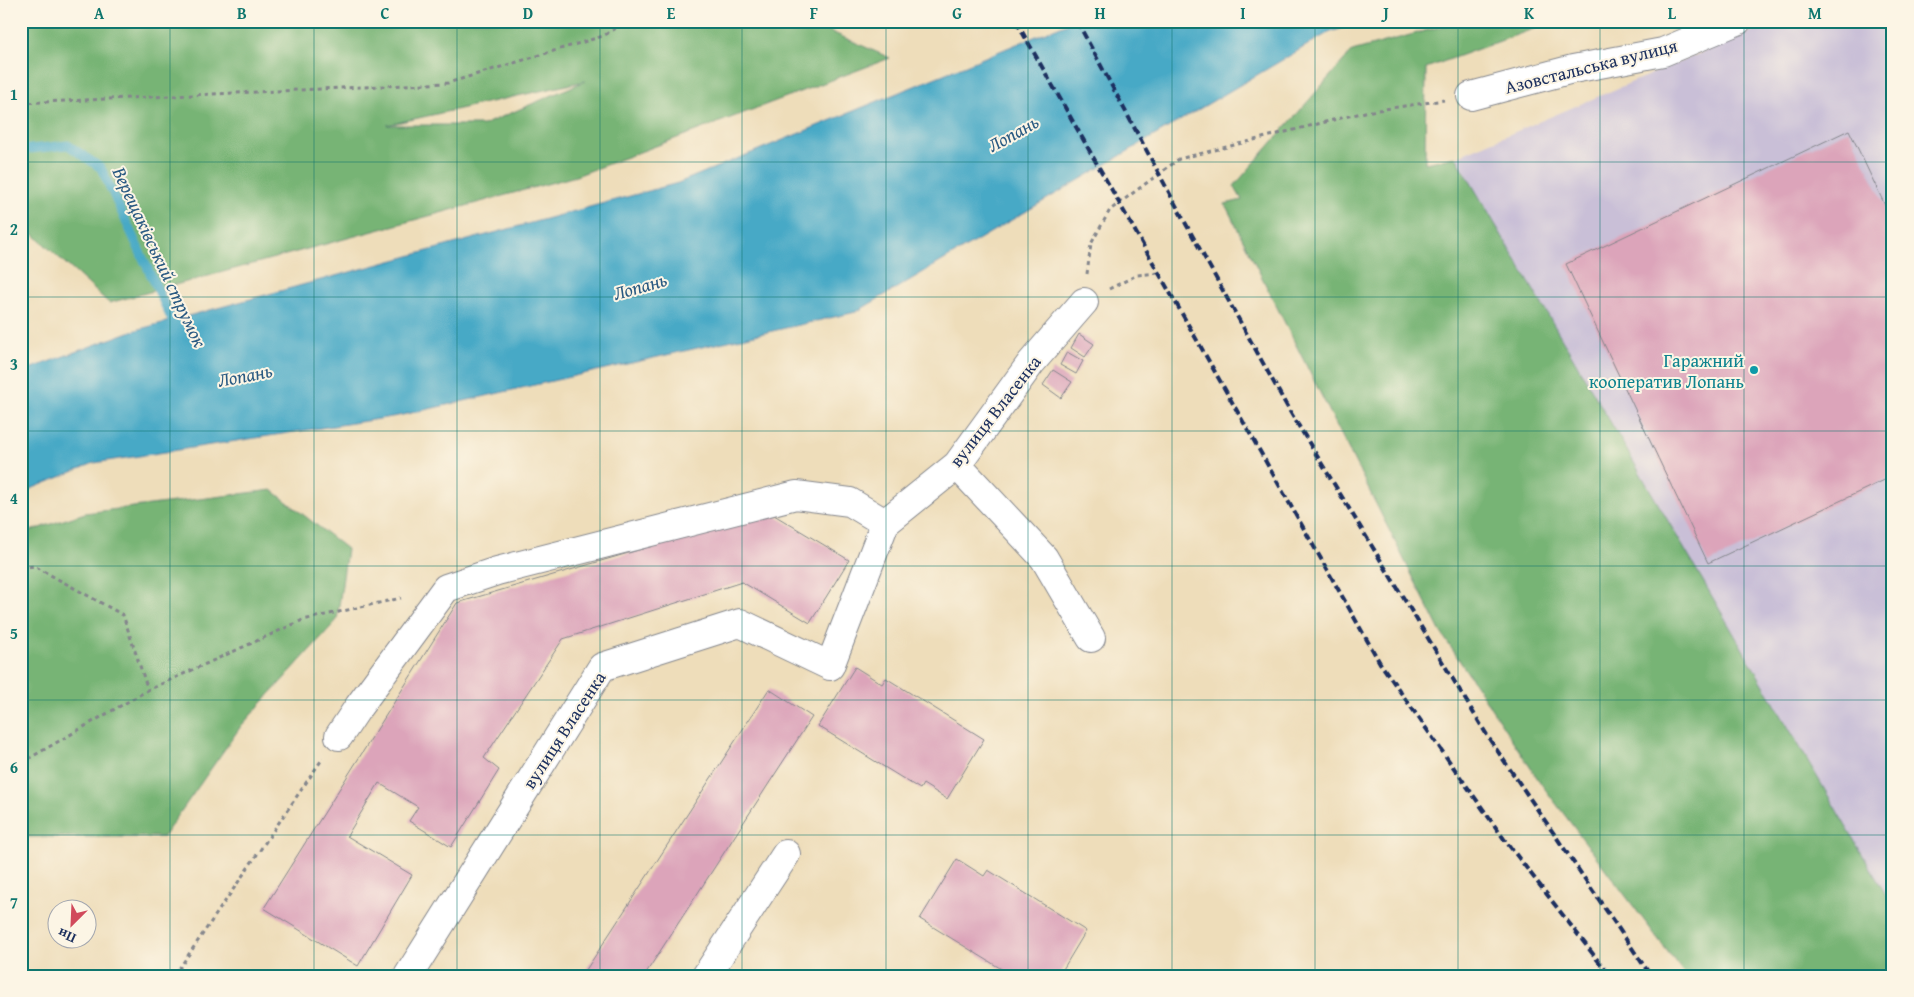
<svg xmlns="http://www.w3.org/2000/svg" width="1914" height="997" viewBox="0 0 1914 997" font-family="'Gentium Book Plus',serif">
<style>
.industrial{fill:#c9bfd7}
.forest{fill:#77b474;stroke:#497269;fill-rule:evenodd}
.water{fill:#46a9c6;stroke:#306c92}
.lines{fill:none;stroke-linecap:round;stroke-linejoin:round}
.stream{stroke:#46a9c6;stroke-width:9}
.building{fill:#dca4ba}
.minor-casing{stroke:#84868c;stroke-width:30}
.path{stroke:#84868c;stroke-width:3;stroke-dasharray:4 4;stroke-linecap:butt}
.minor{stroke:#fff;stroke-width:28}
.rail{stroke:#1b2f5e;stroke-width:4;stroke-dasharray:8 4;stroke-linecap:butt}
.grid{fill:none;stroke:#0f766e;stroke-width:1;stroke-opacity:0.55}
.culture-dot{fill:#0f9aa8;stroke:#fcf5e5;stroke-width:2}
.labels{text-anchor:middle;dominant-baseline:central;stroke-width:4;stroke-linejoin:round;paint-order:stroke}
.street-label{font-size:18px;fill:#1b2f5e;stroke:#fcf5e5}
.culture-label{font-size:18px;fill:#0d838f;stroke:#fcf5e5;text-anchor:end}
.water-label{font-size:19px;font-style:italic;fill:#2a5a82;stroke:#fcf5e5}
.neatline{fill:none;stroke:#0f766e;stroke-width:2}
.grid-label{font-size:16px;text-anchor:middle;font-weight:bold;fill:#0f766e}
</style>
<rect width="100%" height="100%" fill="#fcf5e5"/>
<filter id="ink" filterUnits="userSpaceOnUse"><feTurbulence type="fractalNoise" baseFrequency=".02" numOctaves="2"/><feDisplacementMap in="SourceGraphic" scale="10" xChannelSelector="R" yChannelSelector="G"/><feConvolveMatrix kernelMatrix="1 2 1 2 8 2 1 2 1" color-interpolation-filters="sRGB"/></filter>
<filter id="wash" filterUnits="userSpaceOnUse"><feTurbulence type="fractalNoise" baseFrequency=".0096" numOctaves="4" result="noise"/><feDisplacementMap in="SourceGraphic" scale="20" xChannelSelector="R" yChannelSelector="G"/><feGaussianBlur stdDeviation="1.12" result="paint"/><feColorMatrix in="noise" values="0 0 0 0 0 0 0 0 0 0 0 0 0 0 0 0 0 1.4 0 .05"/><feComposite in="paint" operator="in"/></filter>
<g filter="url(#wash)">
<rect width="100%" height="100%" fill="#eeddba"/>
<path class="industrial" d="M1776,21H1893V919L1442,163Z"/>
<path class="forest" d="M21,21H807L890,58L576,176L109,303L21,223ZM585,81L483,125H387Z
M1461,21H1555L1426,68L1425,163L1456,157L1893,907V976H1686L1542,785L1440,631L1225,204L1242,200L1234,186L1352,51Z
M272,490L347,549L337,620L241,726L163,837H21V534L85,513Z"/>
<path class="water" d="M1073,21H1364L1328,33L856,312L398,416L94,463L21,493V372L129,332L678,183Z"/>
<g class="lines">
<path class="stream" d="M21,150L68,145L101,168L177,331"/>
</g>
<g id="blocks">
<path class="building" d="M1849,130L1893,222V476L1708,563L1566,264Z
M1079,334L1094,344L1085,357L1071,348Z
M1067,352L1083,361L1076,374L1060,365Z
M1053,370L1072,382L1061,398L1043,385Z
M769,512L849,560L810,623L742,582L563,639L484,758L499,770L451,847L409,821L418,807L379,783L347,836L412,875L358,966L264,908L457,603Z
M855,667L882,684L886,678L984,739L947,799L923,784L920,789L818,726Z
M769,689L812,717L644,976H582Z
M957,859L984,876L988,870L1086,931L1059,976H1013L920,919Z"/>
</g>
</g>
<g filter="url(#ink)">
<use href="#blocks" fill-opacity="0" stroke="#84868c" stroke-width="1"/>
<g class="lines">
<g class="minor-casing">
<path id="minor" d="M1471,96L1573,69L1663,52L1737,21
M957,465L1044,558L1091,638
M339,736L359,706L446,588L497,571L796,495L850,502L885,523
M408,976L602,667L740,623L830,666L885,523L957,465L1031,363L1084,302
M706,976L786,854"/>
</g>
<path class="path" d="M21,103L448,83L603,36L628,21
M1087,274L1091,244L1110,210L1179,159L1365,112L1444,100
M1109,289L1137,275L1159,273
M21,568L34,566L123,615L148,690
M21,763L148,690L303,620L401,598
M174,976L323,758"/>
<use href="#minor" class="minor"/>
<path class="rail" d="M1016,21L1380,663L1504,839L1610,976
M1077,21L1186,224L1289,410L1490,740L1651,976"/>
</g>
</g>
<path class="grid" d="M170,21V976M314,21V976M457,21V976M600,21V976M742,21V976M886,21V976M1028,21V976M1172,21V976M1315,21V976M1458,21V976M1600,21V976M1744,21V976M21,162H1893M21,297H1893M21,431H1893M21,566H1893M21,700H1893M21,835H1893"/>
<circle class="culture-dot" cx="1754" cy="370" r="5"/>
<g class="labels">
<g class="street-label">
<text transform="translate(1591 66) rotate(-14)">Азовстальська вулиця</text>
<text transform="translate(995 411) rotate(-52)">вулиця Власенка</text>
<text transform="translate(564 730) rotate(-57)">вулиця Власенка</text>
</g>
<g class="culture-label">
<text x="1744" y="360">Гаражний<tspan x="1744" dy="21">кооператив Лопань</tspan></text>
</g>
<g class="water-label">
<text transform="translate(1013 133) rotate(-29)">Лопань</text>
<text transform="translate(160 257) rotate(65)">Верещаківський струмок</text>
<text transform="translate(640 286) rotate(-16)">Лопань</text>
<text transform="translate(245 375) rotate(-11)">Лопань</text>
</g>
</g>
<rect width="1914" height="997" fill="none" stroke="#fcf5e5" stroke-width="55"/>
<g transform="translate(72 924) rotate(204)"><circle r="24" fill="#fcf5e5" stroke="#a2a6af"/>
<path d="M0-4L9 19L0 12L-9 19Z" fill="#d1495b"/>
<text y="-8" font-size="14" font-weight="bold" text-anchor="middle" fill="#1b2f5e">Пн</text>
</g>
<rect x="28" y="28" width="1858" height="942" class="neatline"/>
<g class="grid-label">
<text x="99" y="19">A</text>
<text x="242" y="19">B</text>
<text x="385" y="19">C</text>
<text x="528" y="19">D</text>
<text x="671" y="19">E</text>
<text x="814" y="19">F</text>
<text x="957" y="19">G</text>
<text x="1100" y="19">H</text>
<text x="1243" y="19">I</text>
<text x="1386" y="19">J</text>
<text x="1529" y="19">K</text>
<text x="1672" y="19">L</text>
<text x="1815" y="19">M</text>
<text x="14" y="100">1</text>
<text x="14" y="235">2</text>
<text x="14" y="370">3</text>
<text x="14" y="504">4</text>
<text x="14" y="639">5</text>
<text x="14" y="773">6</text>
<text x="14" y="908">7</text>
</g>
</svg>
